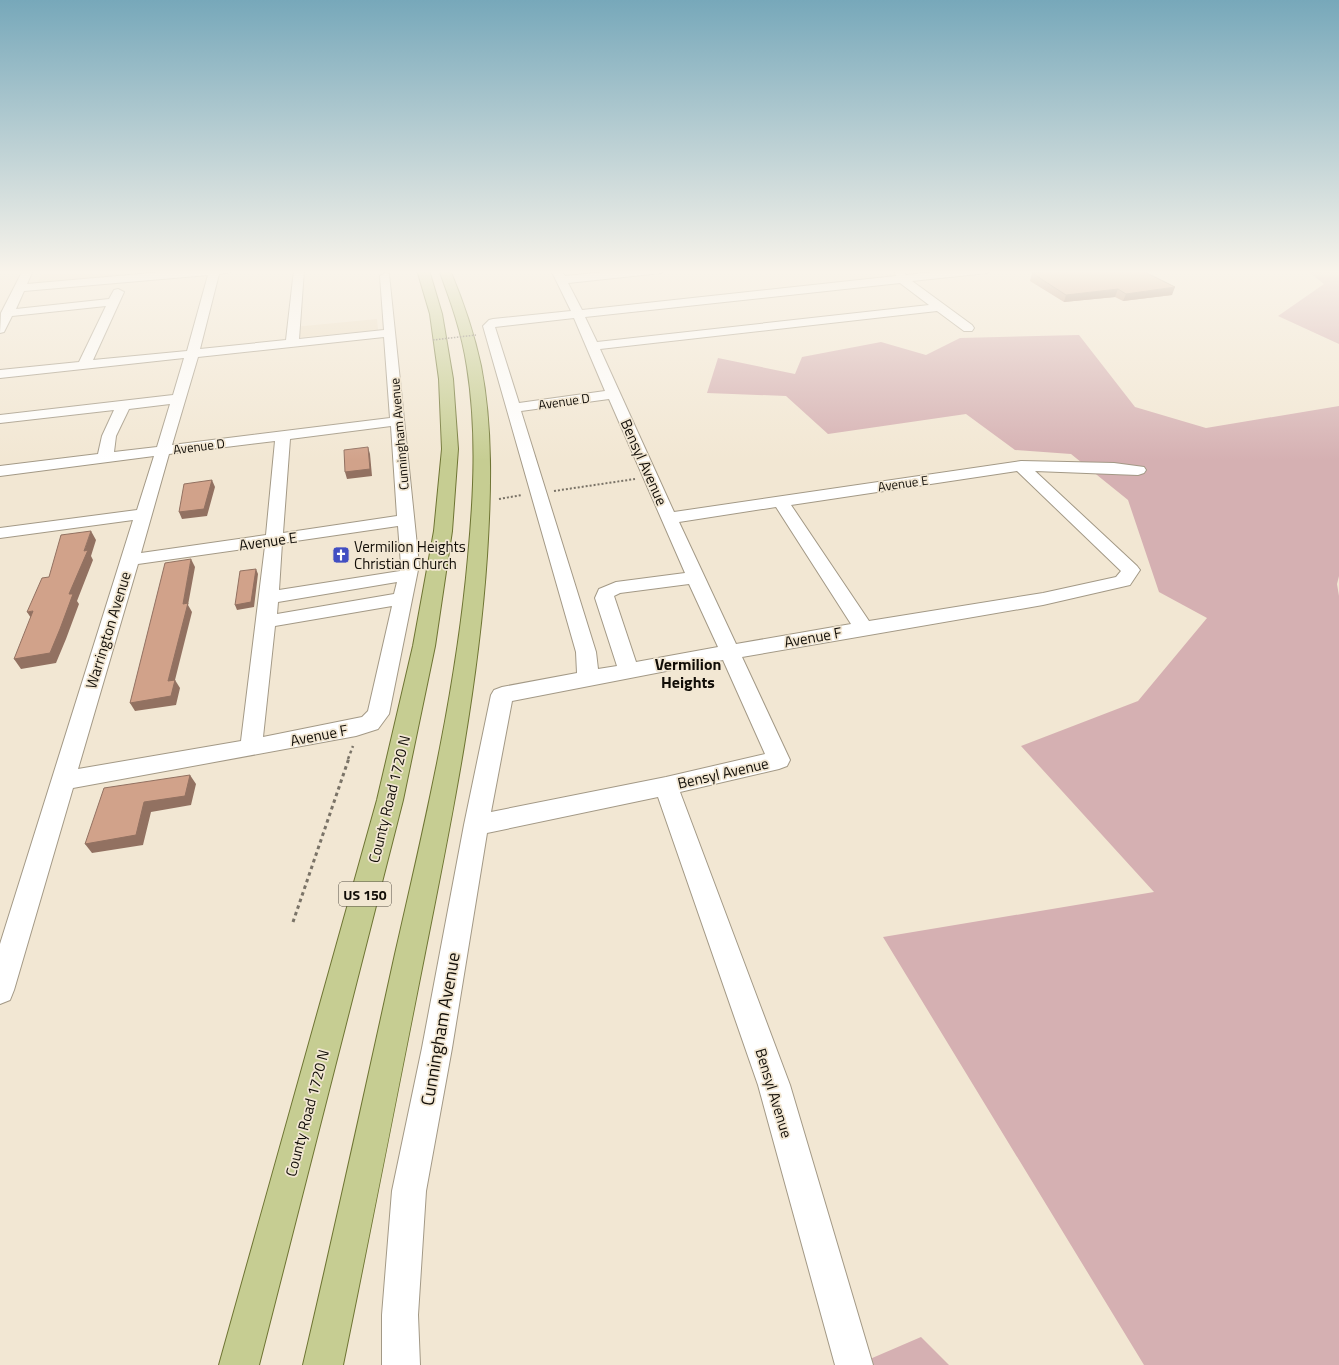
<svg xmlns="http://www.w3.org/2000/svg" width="1339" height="1365" viewBox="0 0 1339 1365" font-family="'Titillium Web',sans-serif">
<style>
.built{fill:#ebdcc1}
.green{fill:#d5b0b2}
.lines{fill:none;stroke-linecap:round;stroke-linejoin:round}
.minor-casing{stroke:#a39986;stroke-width:2}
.major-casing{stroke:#6e7433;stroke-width:2}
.path-far2{stroke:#7a7367;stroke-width:2;stroke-dasharray:2 2;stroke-linecap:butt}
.path-far1{stroke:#7a7367;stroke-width:2.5;stroke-dasharray:3 3;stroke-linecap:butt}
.path{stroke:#7a7367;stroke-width:3;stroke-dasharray:3.5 3.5;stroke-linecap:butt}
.minor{fill:#fff;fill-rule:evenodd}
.major{fill:#c6cd92;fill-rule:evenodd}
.path-bridge{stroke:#7a7367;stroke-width:1.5;stroke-dasharray:1.5 1.5;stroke-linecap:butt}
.wall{fill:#b48b77}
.shaded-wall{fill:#927161}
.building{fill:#d1a28a;stroke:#927161}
.labels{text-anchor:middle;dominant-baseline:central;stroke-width:3.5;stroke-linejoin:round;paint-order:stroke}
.far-street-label{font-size:13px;fill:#110d07;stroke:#f2e7d3}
.shield{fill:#f2e7d3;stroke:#544e44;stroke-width:1}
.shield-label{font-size:14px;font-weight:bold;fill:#110d07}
.street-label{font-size:15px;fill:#110d07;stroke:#f2e7d3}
.poi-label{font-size:15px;fill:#110d07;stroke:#f2e7d3;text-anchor:start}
.neighbourhood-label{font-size:16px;font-weight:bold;fill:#110d07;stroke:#f2e7d3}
.near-street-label{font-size:18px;fill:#110d07;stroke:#f2e7d3}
</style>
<rect width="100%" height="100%" fill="#f2e7d3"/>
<path class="built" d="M95,270H129L127,275L37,283L41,275Z
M377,319L378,330L293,338L294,327Z"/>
<path class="green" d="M1306,270H1339V344L1278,316L1324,284Z
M1079,335L1135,407L1206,428L1339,406V576L1337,584L1339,596V1365H1144L883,937L1154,892L1021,746L1138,701L1207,618L1159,592L1128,500L1071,454L1015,450L966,414L828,434L786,396L707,393L718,358L795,374L802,357L881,342L926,355L960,338Z
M921,1337L949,1365H856Z"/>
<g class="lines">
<g class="minor-casing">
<path id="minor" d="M23,270H33L27,284L186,270H232L231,272L219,274L200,349L286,340L294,270H304L299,339L384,330L380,276L385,273L389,274L419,565L389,714L378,729L356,736L73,788L14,990L10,1000L0,1004V944L133,520L0,538V528L137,510L154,456L0,476V466L98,454L102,436L114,410L0,423V415L173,395L184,358L0,378V370L79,362L106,306L12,316L4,332L0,333L1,313ZM208,275L187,351L93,360L124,292L118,289L114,290L109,299L16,309L24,291ZM384,337L390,418L172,445L198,357ZM170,404L157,447L114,452L116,436L129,409ZM391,426L397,516L283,533L290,439ZM275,441L266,535L141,553L169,454ZM398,526L401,565L400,571L279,590L282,543ZM265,546L241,741L78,769L138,564ZM397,582L394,594L277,614L278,602ZM392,606L368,711L362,717L263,737L275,626Z
M551,270H561L565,276L626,270H666L661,273L568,283L582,310L896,276L895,273L898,270L904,271L906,275L954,270H992L987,273L912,281L972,325L974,328L972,331H964L937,311L600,349L674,512L1021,461L1114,463L1144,467L1146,470L1144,473L1138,475L1035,471L1137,566L1140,570L1130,585L1043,605L742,657L790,760L787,766L779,769L680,792L790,1085L873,1365H835L758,1085L658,797L487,833L452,1048L426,1191L418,1315L420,1365H382V1315L392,1191L422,1048L464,825L491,695L494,690L502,687L577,673L576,652L483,326L489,320L493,319L571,311ZM900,283L929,305L597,342L585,317ZM574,318L605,391L519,403L495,327ZM609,399L685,573L616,582L599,589L595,598L617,666L598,669L596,652L521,411ZM1017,471L1121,571L1116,577L1043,593L869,621L791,505ZM776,507L851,624L736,644L679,522ZM689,584L718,647L636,662L614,596L620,593ZM723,660L765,754L666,777L491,812L512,701Z"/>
</g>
<g class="major-casing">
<path id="major" d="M417,270H429L442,314L453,379L458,449L452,531L435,646L403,800L259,1365H219L377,800L413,646L434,531L442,449L439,379L430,314Z
M439,270H450C463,301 474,333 481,366C493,428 491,493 487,556C478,690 451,822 425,953C398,1091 371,1228 343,1365H303C335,1228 365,1091 395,954C425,823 456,692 468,557C474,494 477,430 467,367C462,333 451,302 439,270Z"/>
</g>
<path class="path-far2" d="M554,491L635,479
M499,499L522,495"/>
<path class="path-far1" d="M348,759L353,746"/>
<path class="path" d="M293,922L349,758"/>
<use href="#minor" class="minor"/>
<use href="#major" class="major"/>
<path class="path-bridge" d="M433,340L476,335"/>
</g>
<path class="wall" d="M1032,273L1172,295L1123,301L1115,297L1064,302L1030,281Z"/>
<path class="shaded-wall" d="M1175,287L1172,295L1123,301L1126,294Z
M1118,289L1115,297L1064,302L1066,295Z
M368,447L370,454L372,476L347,479L345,472Z
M212,480L215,487L207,516L182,519L179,512Z
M91,531L96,540L91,556L93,560L77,601L79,604L66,639L56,663L21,669L14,659L69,594Z
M191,559L195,567L188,605L192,612L175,680L180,688L176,705L135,711L130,703L168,681Z
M256,569L258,574L254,607L237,610L235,605Z
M33,611V621L27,612Z
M190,775L196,784L191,805L151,812L143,845L92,853L85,844L144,802Z"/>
<path class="building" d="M1061,270H1141L1175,287L1126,294L1118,289L1066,295L1032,273Z
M368,447L370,469L345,472L344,450Z
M212,480L204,509L179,512L184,484Z
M91,531L84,551L88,550L69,594H73L60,629L50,653L14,659L33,611L27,612L42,578L49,577L61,535Z
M191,559L183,604L188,603L168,681L175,680L171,696L130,703L165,563Z
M256,569L251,602L235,605L240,571Z
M190,775L185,796L144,802L136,835L85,844L104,788Z"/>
<linearGradient id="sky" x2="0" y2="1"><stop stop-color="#77a8ba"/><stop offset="0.59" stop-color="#f9f4eb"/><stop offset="1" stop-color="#f9f4eb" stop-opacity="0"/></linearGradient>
<rect width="1339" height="461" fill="url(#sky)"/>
<defs>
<g id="church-square" transform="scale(0.9)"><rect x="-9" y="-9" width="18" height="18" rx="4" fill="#414ec2" stroke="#f2e7d3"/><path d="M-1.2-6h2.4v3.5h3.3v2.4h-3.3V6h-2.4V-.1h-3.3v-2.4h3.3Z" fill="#fff"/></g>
</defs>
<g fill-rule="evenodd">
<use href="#church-square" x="341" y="555"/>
</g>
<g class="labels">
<g class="far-street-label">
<text transform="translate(564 401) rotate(-8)">Avenue D</text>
<text transform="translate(399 434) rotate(-95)">Cunningham Avenue</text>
<text transform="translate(199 446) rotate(-7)">Avenue D</text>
<text transform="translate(903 483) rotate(-8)">Avenue E</text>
</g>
<rect class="shield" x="339" y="882" width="52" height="24" rx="3"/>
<g class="shield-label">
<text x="365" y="894">US 150</text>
</g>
<g class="street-label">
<text transform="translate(644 462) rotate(66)">Bensyl Avenue</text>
<text transform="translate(268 541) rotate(-8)">Avenue E</text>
<text transform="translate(108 630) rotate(-73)">Warrington Avenue</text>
<text transform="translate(813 637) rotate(-10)">Avenue F</text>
<text transform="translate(319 735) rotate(-11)">Avenue F</text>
<text transform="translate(723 773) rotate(-13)">Bensyl Avenue</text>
<text transform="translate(389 799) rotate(-76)">County Road 1720 N</text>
<text transform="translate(774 1093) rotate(73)">Bensyl Avenue</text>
<text transform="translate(307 1113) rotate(-75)">County Road 1720 N</text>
</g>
<g class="poi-label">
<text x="354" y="546">Vermilion Heights<tspan x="354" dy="17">Christian Church</tspan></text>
</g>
<g class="neighbourhood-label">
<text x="688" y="664">Vermilion<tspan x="688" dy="18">Heights</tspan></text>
</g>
<g class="near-street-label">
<text transform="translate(440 1029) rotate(-80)">Cunningham Avenue</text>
</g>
</g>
</svg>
